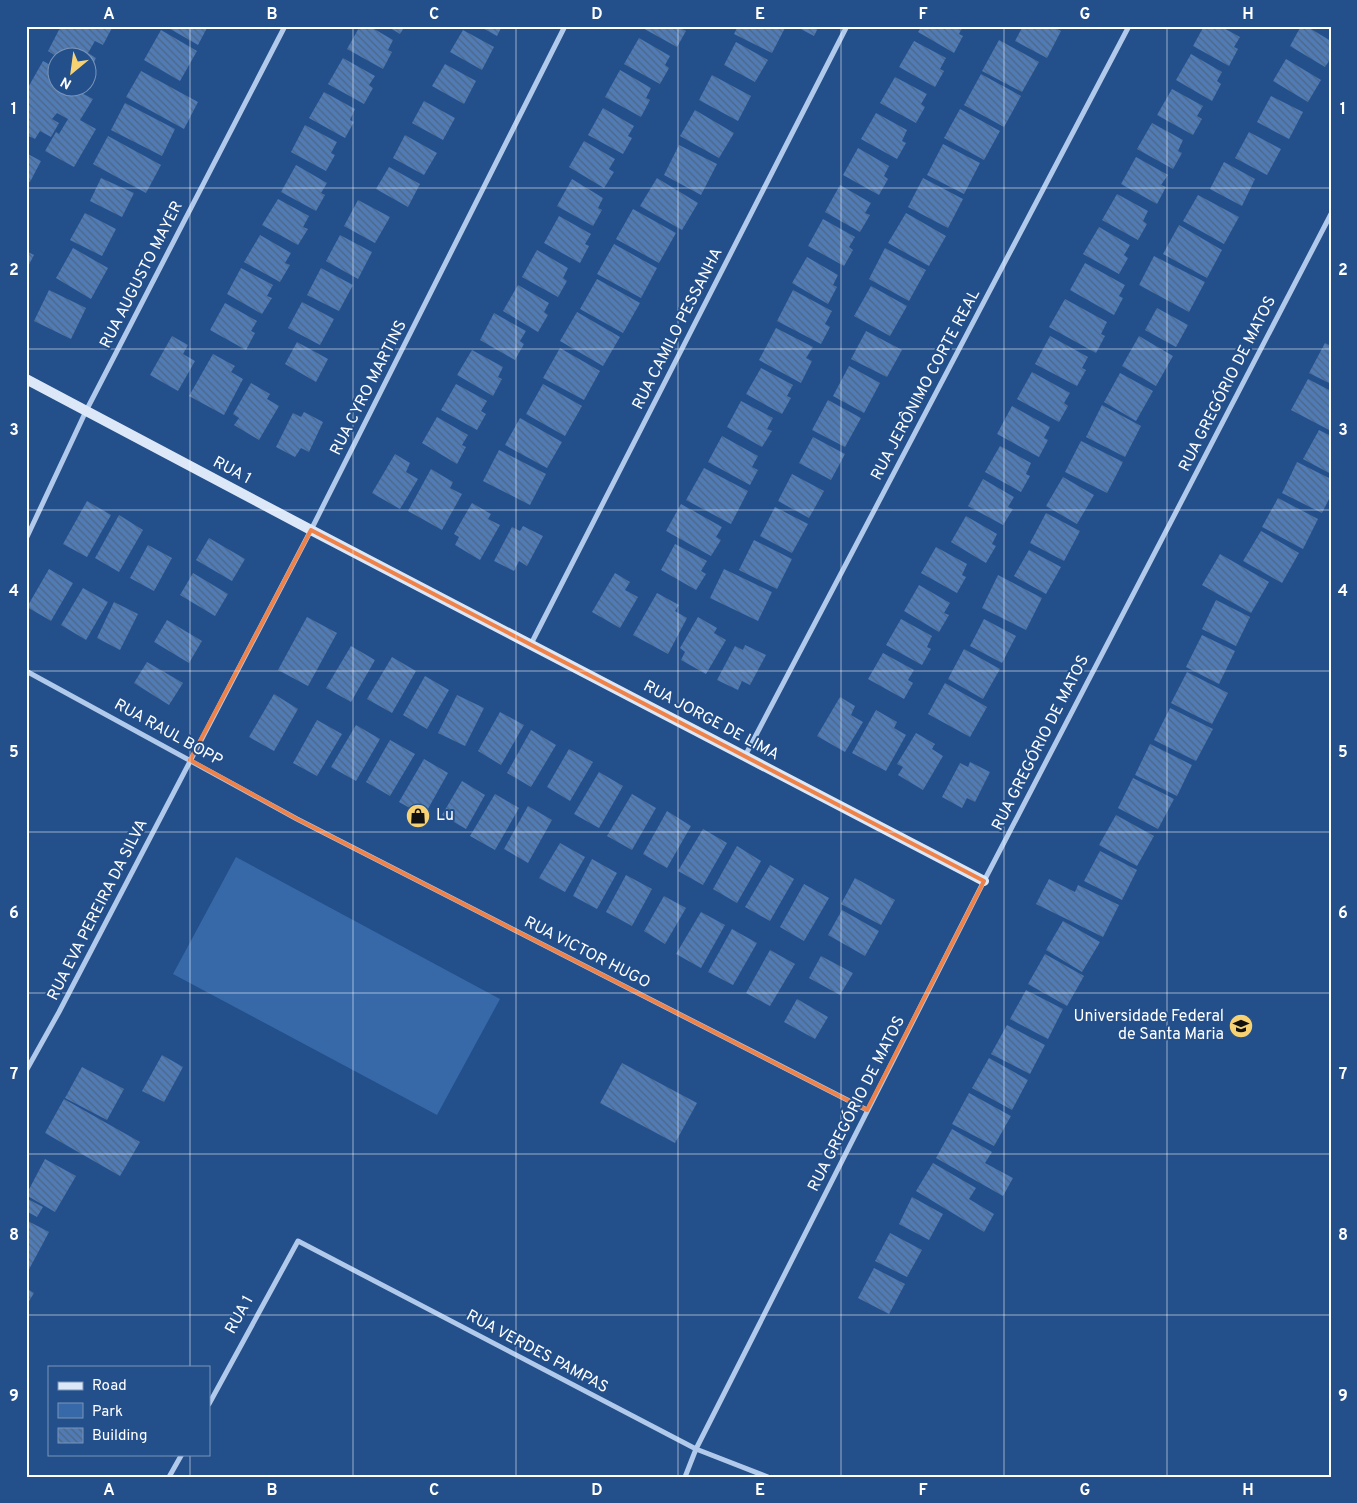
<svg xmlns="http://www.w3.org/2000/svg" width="1357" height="1503" viewBox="0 0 1357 1503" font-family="Overpass,sans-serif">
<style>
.green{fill:#3768a8}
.building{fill:url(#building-back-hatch)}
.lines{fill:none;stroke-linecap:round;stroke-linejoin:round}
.street{stroke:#b1caeb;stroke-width:5}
.secondary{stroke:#dce8f8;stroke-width:10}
.marked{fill:none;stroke:#ee8249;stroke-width:4;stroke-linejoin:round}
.grid{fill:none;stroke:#fff;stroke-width:1;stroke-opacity:0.55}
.labels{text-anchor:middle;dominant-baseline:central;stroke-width:4;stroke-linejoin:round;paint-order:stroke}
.street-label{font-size:16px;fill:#fff;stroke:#234f8b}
.poi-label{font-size:16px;fill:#fff;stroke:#234f8b;text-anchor:start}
.neatline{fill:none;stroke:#fff;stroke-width:2}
.grid-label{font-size:16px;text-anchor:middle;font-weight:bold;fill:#fff}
</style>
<defs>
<pattern id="building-back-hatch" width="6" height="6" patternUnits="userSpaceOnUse" patternTransform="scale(1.25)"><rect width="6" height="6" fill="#507bb4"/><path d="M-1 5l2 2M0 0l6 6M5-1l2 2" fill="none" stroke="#4e6685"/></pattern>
</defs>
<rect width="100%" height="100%" fill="#234f8b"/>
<path class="green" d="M236,857L500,999L437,1115L173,974Z"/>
<path class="building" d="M61,26H113L103,45L95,41L88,53L96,58L88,74V58H59L48,51Z
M165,26H208L198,45Z
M360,26H369L393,40L388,50L392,52L383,69L347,49Z
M387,26H405L400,34Z
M479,26H502L497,36Z
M639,26H683L682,29L686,31L677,47Z
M738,26H786L772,53L734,34Z
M795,26H819L814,36Z
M922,26H963L959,34L963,36L954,53L918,32Z
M1023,26H1052L1061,31L1047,58L1015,41Z
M1204,26H1220L1240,37L1234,47L1238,49L1229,66L1193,46Z
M1301,26H1306L1331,41V58L1325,67L1290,46Z
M161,30L197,51L180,81L144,60Z
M463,30L494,47L482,70L450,52Z
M639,38L670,56L665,65L669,68L660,84L624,64Z
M999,40L1039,62L1022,92L982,71Z
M914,41L946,58L940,69L944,71L935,87L899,67Z
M736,42L768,60L755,82L724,65Z
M1191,54L1222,72L1217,81L1221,84L1212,101L1176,80Z
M343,58L375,76L369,85L373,88L364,104L328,84Z
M1286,59L1321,80L1308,102L1273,81Z
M43,61L58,69V88H72L93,99L80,120L96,129L74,167L45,151L56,132L59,134L68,119L57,113L52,119L59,123L51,137L40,131L35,139L26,135V91Z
M445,64L476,81L464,104L432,86Z
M620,70L651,88L646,98L650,100L641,117L605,97Z
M141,71L198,102L184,129L126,97Z
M981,74L1021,96L1004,127L964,105Z
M712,75L751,96L738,121L699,100Z
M895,77L927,94L921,104L925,107L916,123L880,103Z
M1172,89L1203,106L1197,116L1202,119L1193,135L1157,115Z
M324,92L355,109L350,120L354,122L345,138L309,118Z
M1271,96L1303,112L1289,139L1257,122Z
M424,101L455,118L443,140L412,123Z
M125,103L175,129L162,156L111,130Z
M603,108L634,126L628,136L632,138L623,154L588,135Z
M960,109L1000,131L984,160L944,138Z
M695,110L734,133L719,158L680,136Z
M876,113L907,130L902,141L906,143L897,159L861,139Z
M1152,123L1183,140L1178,151L1182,153L1173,169L1137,149Z
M305,125L337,142L331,153L335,155L326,171L291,152Z
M1249,132L1281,149L1267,175L1235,158Z
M405,135L437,153L424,175L393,158Z
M108,136L161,165L146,193L93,164Z
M584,141L615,159L609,169L614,172L604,188L569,167Z
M943,144L980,163L964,194L927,175Z
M679,145L717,164L701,195L664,175Z
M858,148L889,166L884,176L888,179L879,195L843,175Z
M26,153L41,161L30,182L26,180Z
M1136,157L1168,175L1161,185L1166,187L1157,204L1121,184Z
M1224,162L1255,179L1242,206L1210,189Z
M296,165L327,183L321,193L325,195L316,211L281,192Z
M389,167L420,184L408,207L376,189Z
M101,178L134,193L122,217L90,201Z
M657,178L698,203L682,230L640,206Z
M923,178L963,199L948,228L908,207Z
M572,179L603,198L598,208L602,210L593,226L557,206Z
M840,185L871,203L865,213L870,215L860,232L825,212Z
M1117,194L1148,211L1143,221L1147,224L1138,240L1102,220Z
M1198,195L1239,217L1224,244L1183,221Z
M278,199L309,216L303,227L308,229L298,245L262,225Z
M358,200L390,217L375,243L344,226Z
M633,209L676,233L659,263L616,239Z
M85,213L116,229L102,256L70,240Z
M906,213L946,236L929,266L888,243Z
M559,216L591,234L585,244L589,246L580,263L544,243Z
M823,219L855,237L849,247L853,250L844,266L808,246Z
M1179,225L1222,250L1207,278L1163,254Z
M1099,227L1130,245L1124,255L1128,258L1119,274L1083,254Z
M260,235L291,253L285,263L290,265L280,282L244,262Z
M340,235L372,252L358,279L326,261Z
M614,244L657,268L641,298L597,274Z
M73,248L108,268L91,299L56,278Z
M885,248L926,270L909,301L869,279Z
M537,250L568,268L563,278L567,281L558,297L522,277Z
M26,251L34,255L26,270Z
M1154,256L1205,282L1189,312L1139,285Z
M807,257L838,275L833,285L837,287L828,304L792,283Z
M1085,263L1125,285L1119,296L1123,298L1114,315L1070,290Z
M241,268L273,285L267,296L272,298L262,314L227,294Z
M321,268L353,285L339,311L307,295Z
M597,279L640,303L623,333L580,309Z
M518,285L549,303L544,312L548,315L538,332L503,311Z
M871,286L907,306L890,336L854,316Z
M49,290L86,308L71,339L34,321Z
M793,290L832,311L825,324L830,327L821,344L777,321Z
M1065,299L1107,322L1101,334L1105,336L1096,353L1049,327Z
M302,302L334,319L320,345L288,328Z
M225,303L257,321L251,331L255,333L246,350L210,330Z
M1157,308L1188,325L1176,347L1145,330Z
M577,312L620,337L603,366L560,341Z
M494,313L526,331L520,341L524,344L515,360L480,340Z
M776,328L813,347L806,358L812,361L801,383L759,360Z
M866,331L902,350L887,377L851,359Z
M172,336L188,345L183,354L195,361L178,391L150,375Z
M1050,336L1088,357L1082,368L1086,370L1077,386L1035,364Z
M1139,336L1173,356L1156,386L1122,366Z
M297,342L328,359L316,382L285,364Z
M1325,343L1331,346V384L1309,373Z
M560,348L600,371L584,400L543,378Z
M472,350L503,367L498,377L502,379L493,396L457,375Z
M213,354L235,366L231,372L243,379L224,415L189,396Z
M849,366L880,383L864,413L833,396Z
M761,368L793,385L787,396L791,398L782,414L746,394Z
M1032,372L1070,393L1064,403L1068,406L1059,422L1017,399Z
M1120,373L1153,391L1136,421L1104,402Z
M1308,379L1331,391V431L1291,410Z
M251,383L270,394L267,399L279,406L259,440L234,425L239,418L233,414Z
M456,384L487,401L481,411L486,414L477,430L441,410Z
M543,384L582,406L565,436L526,414Z
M828,400L861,418L845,447L812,430Z
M741,401L773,418L767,429L772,431L762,447L727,427Z
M1102,405L1141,426L1125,457L1086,437Z
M1012,406L1050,427L1044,438L1048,440L1039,457L997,434Z
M304,412L323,422L309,452L301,448L295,457L276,447L293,413L301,417Z
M437,417L468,435L462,445L466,447L457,464L422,443Z
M520,418L562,442L547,468L505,445Z
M1319,430L1331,436V474L1303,459Z
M722,436L758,456L752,467L758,470L750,485L708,462Z
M813,437L845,454L831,480L799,463Z
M1081,441L1123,462L1107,493L1065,472Z
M1000,446L1031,463L1026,474L1030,476L1021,492L985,472Z
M499,450L546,474L530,505L483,481Z
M395,454L410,463L406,472L418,479L400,509L372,493Z
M1297,462L1331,479V495L1322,513L1282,493Z
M704,468L748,491L731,524L686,500Z
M431,469L453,482L450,488L462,494L442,530L408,511Z
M792,474L824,491L809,518L778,501Z
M1063,477L1094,495L1077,524L1046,506Z
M983,479L1014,497L1008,507L1013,509L1003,525L968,506Z
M1278,498L1318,519L1303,549L1262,527Z
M87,501L111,515L87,557L63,544Z
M472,503L491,514L488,519L500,525L480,560L455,545L459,537L454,534Z
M681,504L722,527L716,537L721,540L711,556L666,531Z
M775,507L808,524L792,553L760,536Z
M1046,513L1080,531L1064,561L1030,543Z
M119,515L143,530L119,572L95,558Z
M966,516L997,534L992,544L996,546L986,563L951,542Z
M523,526L543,536L527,566L519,561L514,571L494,561L512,527L520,531Z
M1261,531L1299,553L1282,583L1243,561Z
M209,538L245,559L232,581L196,560Z
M754,540L792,559L777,589L739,570Z
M675,544L707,561L701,571L706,574L696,590L661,570Z
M148,545L172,558L154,591L130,578Z
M936,547L967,564L962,575L966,577L957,593L921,573Z
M1029,550L1061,567L1046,594L1014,576Z
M1220,554L1269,582L1251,613L1202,585Z
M49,569L73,583L51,621L27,607Z
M724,569L772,592L758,621L710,598Z
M193,573L228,594L215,616L180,595Z
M615,573L630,582L625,590L638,597L620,628L592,612Z
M998,575L1042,598L1026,630L982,608Z
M919,585L950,603L944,613L949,615L939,632L904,611Z
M83,588L108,602L86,640L61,625Z
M657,593L679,605L675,611L687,618L668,654L633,635Z
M1216,600L1250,617L1236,646L1202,629Z
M114,602L138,614L120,650L97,638Z
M307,617L337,633L308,686L278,670Z
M698,617L717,628L714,633L726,640L706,674L681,660L685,652L680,648Z
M901,619L932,636L927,647L931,649L922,665L886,645Z
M984,619L1016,636L1002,663L970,646Z
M167,620L202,641L189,663L154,642Z
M1202,635L1235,651L1219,684L1186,667Z
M745,645L766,655L750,685L742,681L738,690L717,680L735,646L743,650Z
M351,646L375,660L351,702L326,688Z
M964,649L1000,669L983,699L948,679Z
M883,653L914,670L908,680L913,683L904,699L868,679Z
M392,657L416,671L392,713L367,699Z
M147,662L183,683L169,705L134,683Z
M1187,672L1228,693L1212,724L1171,703Z
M425,676L449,690L427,729L403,715Z
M945,683L987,707L970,737L928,714Z
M274,694L298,709L274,751L249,737Z
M457,695L484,708L465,746L438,733Z
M840,697L855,706L851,715L863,722L845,752L817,736Z
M1170,708L1213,729L1196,761L1154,740Z
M876,710L897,722L894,728L906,735L886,771L852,753Z
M500,712L524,725L501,765L478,751Z
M317,720L342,734L317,776L293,763Z
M356,725L380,739L356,781L331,767Z
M531,730L556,745L531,787L507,773Z
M916,733L935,744L932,749L943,756L923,790L898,775L903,767L897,764Z
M390,740L415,754L390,796L366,782Z
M1150,744L1192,765L1177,796L1135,775Z
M569,749L593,762L570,801L547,787Z
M424,759L448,773L424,816L399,802Z
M970,762L990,772L975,802L967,798L962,808L942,797L960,763L968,767Z
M599,772L623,786L599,828L574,814Z
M1133,778L1174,799L1158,829L1118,808Z
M462,781L485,795L466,829L442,815Z
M495,794L519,808L495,850L470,836Z
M632,794L656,808L632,850L607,836Z
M528,806L552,820L528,863L504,849Z
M667,811L691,826L667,868L643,854Z
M1116,815L1154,836L1137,866L1099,845Z
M703,829L727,843L703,885L678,871Z
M560,843L585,857L565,892L539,878Z
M737,846L761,861L737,903L713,889Z
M1100,851L1137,870L1122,900L1084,881Z
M592,859L617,873L597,909L573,896Z
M770,865L794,879L770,921L745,907Z
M626,875L652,889L632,926L606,912Z
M855,878L895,900L881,925L841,904Z
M1049,879L1075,892L1078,885L1119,905L1103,937L1036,904Z
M804,884L829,898L804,941L780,927Z
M664,896L686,908L665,944L644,931Z
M842,910L879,931L865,956L828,935Z
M701,912L725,925L701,968L676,954Z
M1063,921L1100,942L1082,972L1046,950Z
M732,929L757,943L733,985L708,972Z
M770,950L795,964L770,1006L746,993Z
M1045,954L1084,976L1067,1006L1028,984Z
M821,956L853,973L840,995L809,978Z
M1026,990L1063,1009L1048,1039L1010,1019Z
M797,999L828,1017L815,1039L784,1022Z
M1007,1025L1045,1045L1030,1074L991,1054Z
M162,1055L183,1067L164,1102L142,1091Z
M989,1058L1028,1080L1012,1110L972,1088Z
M622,1063L697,1103L675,1143L600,1103Z
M82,1067L124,1089L107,1120L65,1098Z
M969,1093L1011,1116L994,1146L952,1124Z
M64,1099L140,1142L120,1176L45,1133Z
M952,1129L992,1152L985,1163L1013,1178L1003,1196L936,1158Z
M45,1159L76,1176L55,1212L26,1195Z
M933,1163L976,1188L969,1199L994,1214L984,1232L916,1191Z
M912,1197L943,1214L929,1240L899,1224Z
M26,1198L43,1207L37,1217L26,1211Z
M26,1220L49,1232L26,1275Z
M890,1233L922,1250L907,1277L875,1261Z
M874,1268L905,1284L889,1314L858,1298Z
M26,1288L34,1293L26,1306Z"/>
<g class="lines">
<path class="street" d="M26,539L86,411L285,26
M531,644L847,26
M26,671L297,819L867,1110
M745,756L1129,26
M26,1071L59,1012L311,530L565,26
M209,1404L298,1241L696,1449L768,1477
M169,1477L182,1454
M685,1477L696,1449L984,881L1331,214"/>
<path class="secondary" d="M26,379L311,530L984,881"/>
</g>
<path class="marked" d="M311,530L984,881L867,1110L297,819L190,760Z"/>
<path class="grid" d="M190,26V1367M353,26V1477M516,26V1477M678,26V1477M841,26V1477M1004,26V1477M1167,26V1477M26,188H1331M26,349H1331M26,510H1331M26,671H1331M26,832H1331M26,993H1331M26,1154H1331M26,1315H1331M190,1454V1477"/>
<defs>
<g id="shop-disc" transform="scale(1.25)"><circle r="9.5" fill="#f6d273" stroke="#234f8b"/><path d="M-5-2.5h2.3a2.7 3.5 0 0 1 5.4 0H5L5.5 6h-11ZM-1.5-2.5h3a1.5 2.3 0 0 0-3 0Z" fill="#111"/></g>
<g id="university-disc" transform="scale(1.25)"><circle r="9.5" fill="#f6d273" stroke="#234f8b"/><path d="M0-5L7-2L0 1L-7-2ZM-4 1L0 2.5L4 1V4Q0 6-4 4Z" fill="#111"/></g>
</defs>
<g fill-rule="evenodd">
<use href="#shop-disc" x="418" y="816"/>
<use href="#university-disc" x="1241" y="1026"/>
</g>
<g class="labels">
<g class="street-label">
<text transform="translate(142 275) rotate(-63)">RUA AUGUSTO MAYER</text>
<text transform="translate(678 329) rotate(-63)">RUA CAMILO PESSANHA</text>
<text transform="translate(1228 384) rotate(-63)">RUA GREGÓRIO DE MATOS</text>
<text transform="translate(926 385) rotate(-62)">RUA JERÔNIMO CORTE REAL</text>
<text transform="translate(369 388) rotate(-63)">RUA CYRO MARTINS</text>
<text transform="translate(232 471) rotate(28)">RUA 1</text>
<text transform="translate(711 721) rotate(28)">RUA JORGE DE LIMA</text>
<text transform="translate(168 733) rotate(29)">RUA RAUL BOPP</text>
<text transform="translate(1041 743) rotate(-63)">RUA GREGÓRIO DE MATOS</text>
<text transform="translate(98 910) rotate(-63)">RUA EVA PEREIRA DA SILVA</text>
<text transform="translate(587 953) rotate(27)">RUA VICTOR HUGO</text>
<text transform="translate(857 1104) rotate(-63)">RUA GREGÓRIO DE MATOS</text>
<text transform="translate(240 1315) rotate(-61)">RUA 1</text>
<text transform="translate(537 1352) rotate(28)">RUA VERDES PAMPAS</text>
</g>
<g class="poi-label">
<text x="436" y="816">Lu</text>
<text x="1224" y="1017" text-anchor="end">Universidade Federal<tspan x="1224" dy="18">de Santa Maria</tspan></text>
</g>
</g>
<rect width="1357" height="1503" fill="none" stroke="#234f8b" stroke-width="55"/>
<rect x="48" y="1366" width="162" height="90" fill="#234f8b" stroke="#7b95b9"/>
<rect x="58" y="1382" width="25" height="8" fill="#dce8f8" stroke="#7b95b9"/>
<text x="92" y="1390" font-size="15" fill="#ffffff">Road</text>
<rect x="58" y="1403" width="25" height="15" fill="#3768a8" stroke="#7b95b9"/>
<text x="92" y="1416" font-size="15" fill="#ffffff">Park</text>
<rect x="58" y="1428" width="25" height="15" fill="url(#building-back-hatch)" stroke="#7b95b9"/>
<text x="92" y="1440" font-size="15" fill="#ffffff">Building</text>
<g transform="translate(72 72) rotate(209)"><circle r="24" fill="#234f8b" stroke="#7b95b9"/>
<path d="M0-4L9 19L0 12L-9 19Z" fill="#f6d273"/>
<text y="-8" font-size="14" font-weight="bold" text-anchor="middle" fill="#ffffff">N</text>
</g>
<rect x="28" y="28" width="1302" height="1448" class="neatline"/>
<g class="grid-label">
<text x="109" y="19">A</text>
<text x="272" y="19">B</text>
<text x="434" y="19">C</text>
<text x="597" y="19">D</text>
<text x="760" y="19">E</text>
<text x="923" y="19">F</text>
<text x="1085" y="19">G</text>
<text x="1248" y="19">H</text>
<text x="14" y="114">1</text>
<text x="1343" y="114">1</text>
<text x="14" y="275">2</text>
<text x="1343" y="275">2</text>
<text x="14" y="435">3</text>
<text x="1343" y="435">3</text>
<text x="14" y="596">4</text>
<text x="1343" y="596">4</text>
<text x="14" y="757">5</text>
<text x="1343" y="757">5</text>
<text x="14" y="918">6</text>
<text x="1343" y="918">6</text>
<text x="14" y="1079">7</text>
<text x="1343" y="1079">7</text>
<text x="14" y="1240">8</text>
<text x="1343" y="1240">8</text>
<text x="14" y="1401">9</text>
<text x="1343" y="1401">9</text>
<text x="109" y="1495">A</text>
<text x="272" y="1495">B</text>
<text x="434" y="1495">C</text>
<text x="597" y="1495">D</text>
<text x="760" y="1495">E</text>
<text x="923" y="1495">F</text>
<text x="1085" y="1495">G</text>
<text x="1248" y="1495">H</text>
</g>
</svg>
